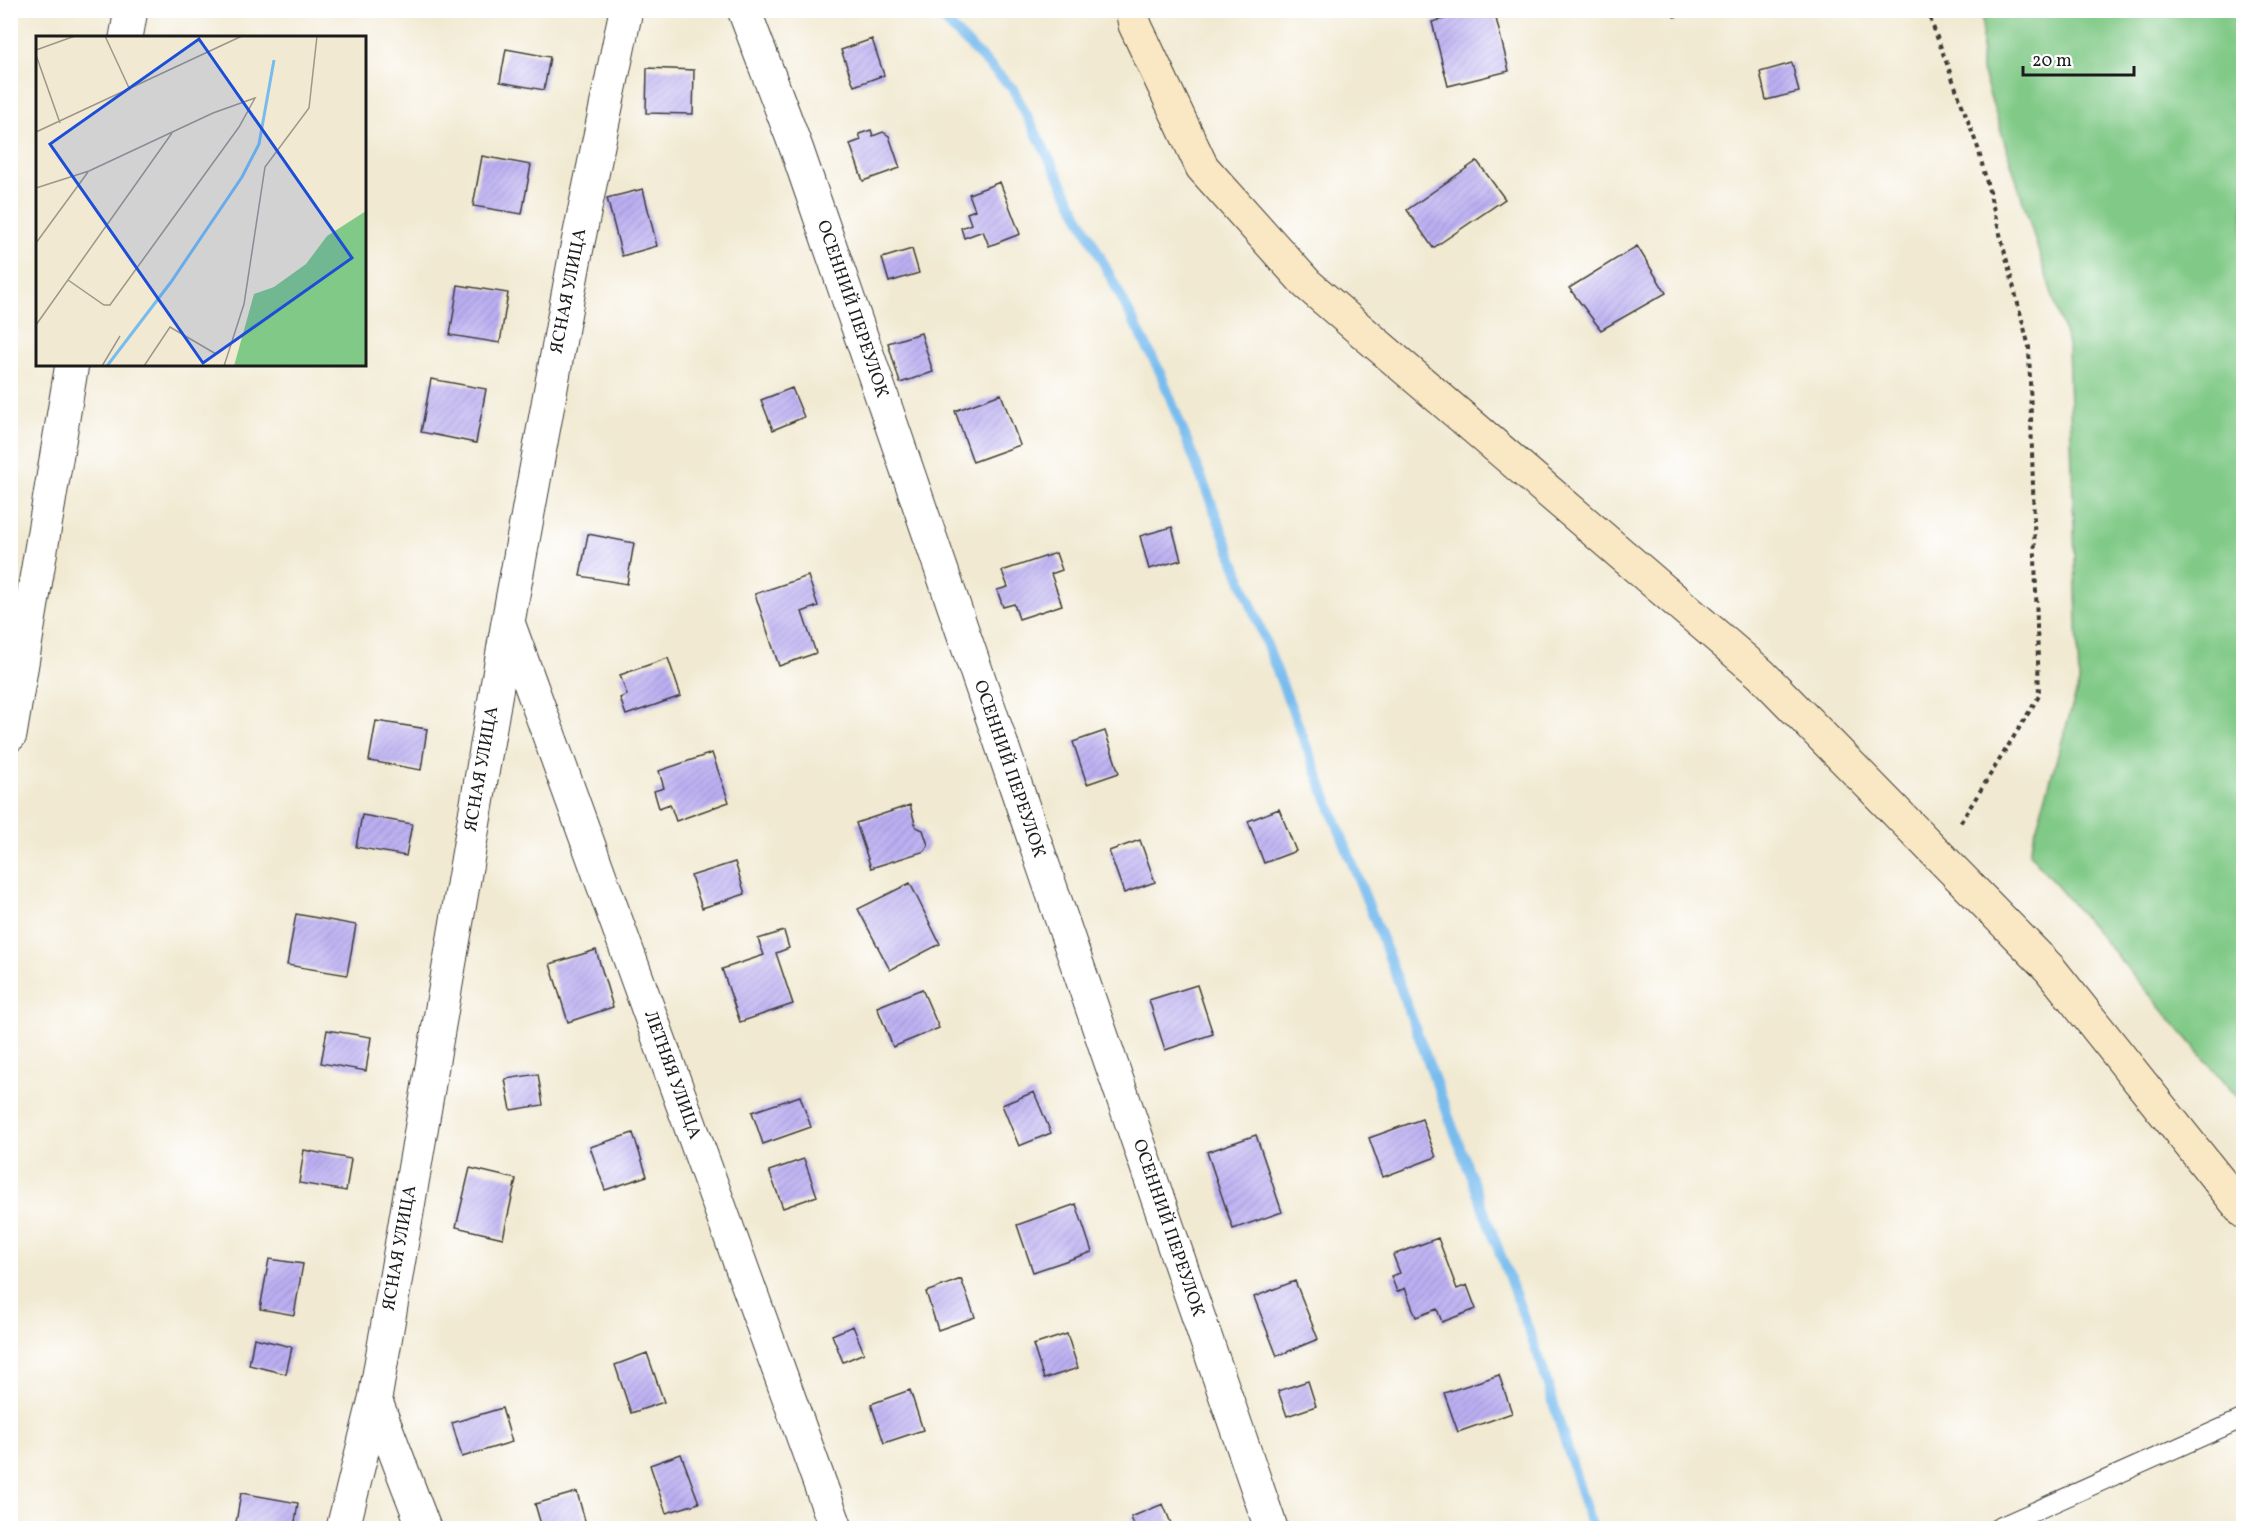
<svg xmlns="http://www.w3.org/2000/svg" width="2254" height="1539" viewBox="0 0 2254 1539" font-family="Vollkorn,serif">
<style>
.green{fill:#80c986;stroke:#4e7251;stroke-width:1.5}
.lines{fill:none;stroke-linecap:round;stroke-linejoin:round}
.stream{stroke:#78bcee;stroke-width:10}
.building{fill:url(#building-hatch)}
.lane-casing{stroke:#3c3b37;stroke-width:20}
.street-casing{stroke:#3c3b37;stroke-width:35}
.secondary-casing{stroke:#3c3b37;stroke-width:35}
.path{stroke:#3c3b37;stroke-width:4;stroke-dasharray:4.5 4.5;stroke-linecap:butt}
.lane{stroke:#fff;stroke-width:18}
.street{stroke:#fff;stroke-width:33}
.secondary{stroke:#fae7c3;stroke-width:33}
.labels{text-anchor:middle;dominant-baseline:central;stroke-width:4.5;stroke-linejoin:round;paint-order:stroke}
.street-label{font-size:18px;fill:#1c1c1c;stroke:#fff}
.inset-river{fill:none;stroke:#78bcee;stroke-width:3}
.inset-road{fill:none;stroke:#9c9789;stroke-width:1.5}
.view{fill:#1d4ed8;fill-opacity:0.15;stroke:#1d4ed8;stroke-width:3}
.inset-edge{fill:none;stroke:#1c1c1c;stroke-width:3}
</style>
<defs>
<pattern id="building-hatch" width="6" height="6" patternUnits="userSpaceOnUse" patternTransform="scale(1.5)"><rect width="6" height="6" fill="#bbaff2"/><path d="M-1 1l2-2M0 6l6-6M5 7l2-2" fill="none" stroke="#a096cf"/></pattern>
</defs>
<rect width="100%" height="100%" fill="#fff"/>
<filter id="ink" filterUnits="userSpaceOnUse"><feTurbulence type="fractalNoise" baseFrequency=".0167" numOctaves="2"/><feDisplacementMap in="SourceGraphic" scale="12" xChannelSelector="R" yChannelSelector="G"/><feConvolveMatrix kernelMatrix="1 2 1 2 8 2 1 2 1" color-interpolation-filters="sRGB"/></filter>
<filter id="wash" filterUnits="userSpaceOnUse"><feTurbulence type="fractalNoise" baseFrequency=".008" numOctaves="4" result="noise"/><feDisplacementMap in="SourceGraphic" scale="24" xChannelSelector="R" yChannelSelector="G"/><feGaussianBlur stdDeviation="1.35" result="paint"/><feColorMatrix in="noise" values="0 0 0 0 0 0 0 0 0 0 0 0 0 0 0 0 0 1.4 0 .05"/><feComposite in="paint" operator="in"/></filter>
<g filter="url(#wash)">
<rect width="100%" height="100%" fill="#f1e9d1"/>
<path class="green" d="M1983,11H2243V1104L2029,853L2079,683L2068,345L1981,67Z"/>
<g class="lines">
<path class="stream" d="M934,10L1013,89L1160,372L1387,952L1541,1363L1592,1528"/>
</g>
<g id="blocks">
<path class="building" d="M1477,10H1494L1509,71L1448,86L1432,22Z
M1673,10H1704V12L1674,17Z
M872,39L884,75L854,86L841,50Z
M506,49L550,57L544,90L500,82Z
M1792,63L1799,92L1766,100L1760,72Z
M647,68L694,70L693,114L646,113Z
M871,130L873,136L883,132L889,136L900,168L863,181L850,144L861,140L859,134Z
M482,156L531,165L522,214L473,206Z
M1477,161L1505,199L1433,248L1407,210Z
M1000,182L1020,234L989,246L983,231L964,238L961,228L971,224L967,213L975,210L969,194Z
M643,189L657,246L622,256L607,198Z
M1637,246L1666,293L1601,330L1569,288Z
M912,249L919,273L889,282L882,258Z
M458,285L508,293L500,343L450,335Z
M921,333L933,372L900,383L888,343Z
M431,379L486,389L476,443L421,432Z
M792,388L804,417L773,430L761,400Z
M1001,394L1020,445L973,462L955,411Z
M1172,527L1181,560L1149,569L1140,536Z
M588,534L634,543L627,584L580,576Z
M1056,553L1062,570L1051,574L1062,605L1019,619L1014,604L1003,607L997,590L1008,587L1002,571Z
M808,576L818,606L802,612L816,653L779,666L755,594Z
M668,658L681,696L626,715L620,698L627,695L620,675Z
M376,721L427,729L421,770L369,761Z
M1105,731L1119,773L1087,784L1073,742Z
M712,753L729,802L676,821L670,804L659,808L654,791L664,788L659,771Z
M910,805L916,827L923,830L928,845L925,851L871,868L856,823Z
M1279,809L1296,851L1264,863L1248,821Z
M362,815L412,824L406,856L356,847Z
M1140,840L1155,882L1124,893L1109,851Z
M735,862L745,894L702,908L691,876Z
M910,883L940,944L890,970L858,909Z
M296,914L356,925L347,975L287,965Z
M784,931L789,948L776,953L793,1004L740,1022L722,969L764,955L758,939Z
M596,950L613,1007L568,1022L550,964Z
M1197,985L1213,1034L1165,1050L1149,1000Z
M922,989L939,1028L893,1047L877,1007Z
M327,1030L371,1037L366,1071L321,1063Z
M538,1074L543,1105L511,1110L505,1079Z
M1034,1092L1051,1133L1019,1146L1002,1105Z
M800,1096L811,1127L763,1144L752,1112Z
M1422,1119L1436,1157L1383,1177L1369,1138Z
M633,1133L647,1176L605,1190L590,1147Z
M1256,1135L1282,1212L1233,1229L1207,1152Z
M304,1150L351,1159L346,1191L299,1183Z
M804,1159L817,1196L783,1208L769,1171Z
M470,1168L516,1179L503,1238L456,1227Z
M1076,1204L1092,1252L1033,1272L1017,1225Z
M1438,1238L1457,1289L1467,1285L1476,1309L1442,1322L1437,1309L1416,1317L1405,1288L1397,1292L1391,1276L1400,1273L1393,1255Z
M269,1259L303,1264L294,1315L260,1309Z
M961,1279L975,1317L938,1330L926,1292Z
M1295,1281L1318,1339L1277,1356L1254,1297Z
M853,1326L864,1353L843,1362L832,1335Z
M1067,1334L1078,1368L1044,1379L1033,1345Z
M254,1338L292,1347L286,1374L249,1365Z
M647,1353L664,1402L631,1413L615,1365Z
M1499,1375L1512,1413L1458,1432L1444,1393Z
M1308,1381L1316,1406L1287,1416L1278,1391Z
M910,1390L923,1430L884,1443L871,1404Z
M502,1408L512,1442L462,1457L452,1423Z
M681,1454L699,1503L666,1513L650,1465Z
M577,1492L587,1528H542L535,1504Z
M241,1493L298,1503L294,1528H235Z
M1163,1504L1173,1528H1135L1131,1517Z"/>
</g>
</g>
<g filter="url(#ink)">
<use href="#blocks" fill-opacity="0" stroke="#3c3b37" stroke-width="1.5"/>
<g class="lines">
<g class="lane-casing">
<path id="lane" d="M1997,1528L2244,1418"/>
</g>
<g class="street-casing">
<path id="street" d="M744,10L797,150L1271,1528
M126,38L131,10
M509,625L836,1528
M10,735L72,364
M375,1399L424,1528
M343,1528L375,1399L508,622L575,257L626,10"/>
</g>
<g class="secondary-casing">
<path id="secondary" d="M1132,10L1135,25L1202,167L1307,284L1761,674L2050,969L2244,1212"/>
</g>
<path class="path" d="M1927,10L1978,148L2029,347L2039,696L1959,825"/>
<use href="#lane" class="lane"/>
<use href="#street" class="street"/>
<use href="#secondary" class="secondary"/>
</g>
</g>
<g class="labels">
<g class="street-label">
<text transform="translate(569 291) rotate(-79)">ЯСНАЯ УЛИЦА</text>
<text transform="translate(852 309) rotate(71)">ОСЕННИЙ ПЕРЕУЛОК</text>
<text transform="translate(482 769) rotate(-80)">ЯСНАЯ УЛИЦА</text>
<text transform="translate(1009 769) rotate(71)">ОСЕННИЙ ПЕРЕУЛОК</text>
<text transform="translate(672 1075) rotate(70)">ЛЕТНЯЯ УЛИЦА</text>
<text transform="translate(1168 1228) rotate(71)">ОСЕННИЙ ПЕРЕУЛОК</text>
<text transform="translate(400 1248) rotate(-80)">ЯСНАЯ УЛИЦА</text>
</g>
</g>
<g transform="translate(36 36)">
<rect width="330" height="330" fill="#f1e9d1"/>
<path d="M330,175V330H198L218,258L238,251L270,228L291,200Z" fill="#80c986"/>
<path class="inset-river" d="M71,330L135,246L206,141L223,108L238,24"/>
<path class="inset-road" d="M69,0L94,54M0,14L39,0M0,19L24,87M0,96L206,0M0,152L53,135L177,77L219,62L203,91L74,269H68L32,244M0,207L52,136M0,289L136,97M66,330L84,300M108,330L134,291L180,318M188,330L208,268L229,131L273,72L281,0"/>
<path class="view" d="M163,3L316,222L167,327L14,108Z"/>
<rect width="330" height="330" class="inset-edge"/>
</g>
<rect width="2254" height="1539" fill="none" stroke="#fff" stroke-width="36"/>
<path d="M2023 66v9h111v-9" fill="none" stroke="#1c1c1c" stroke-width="3"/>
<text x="2032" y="66" font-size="18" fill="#1c1c1c" stroke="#ffffff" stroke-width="4.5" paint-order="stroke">20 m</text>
</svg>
